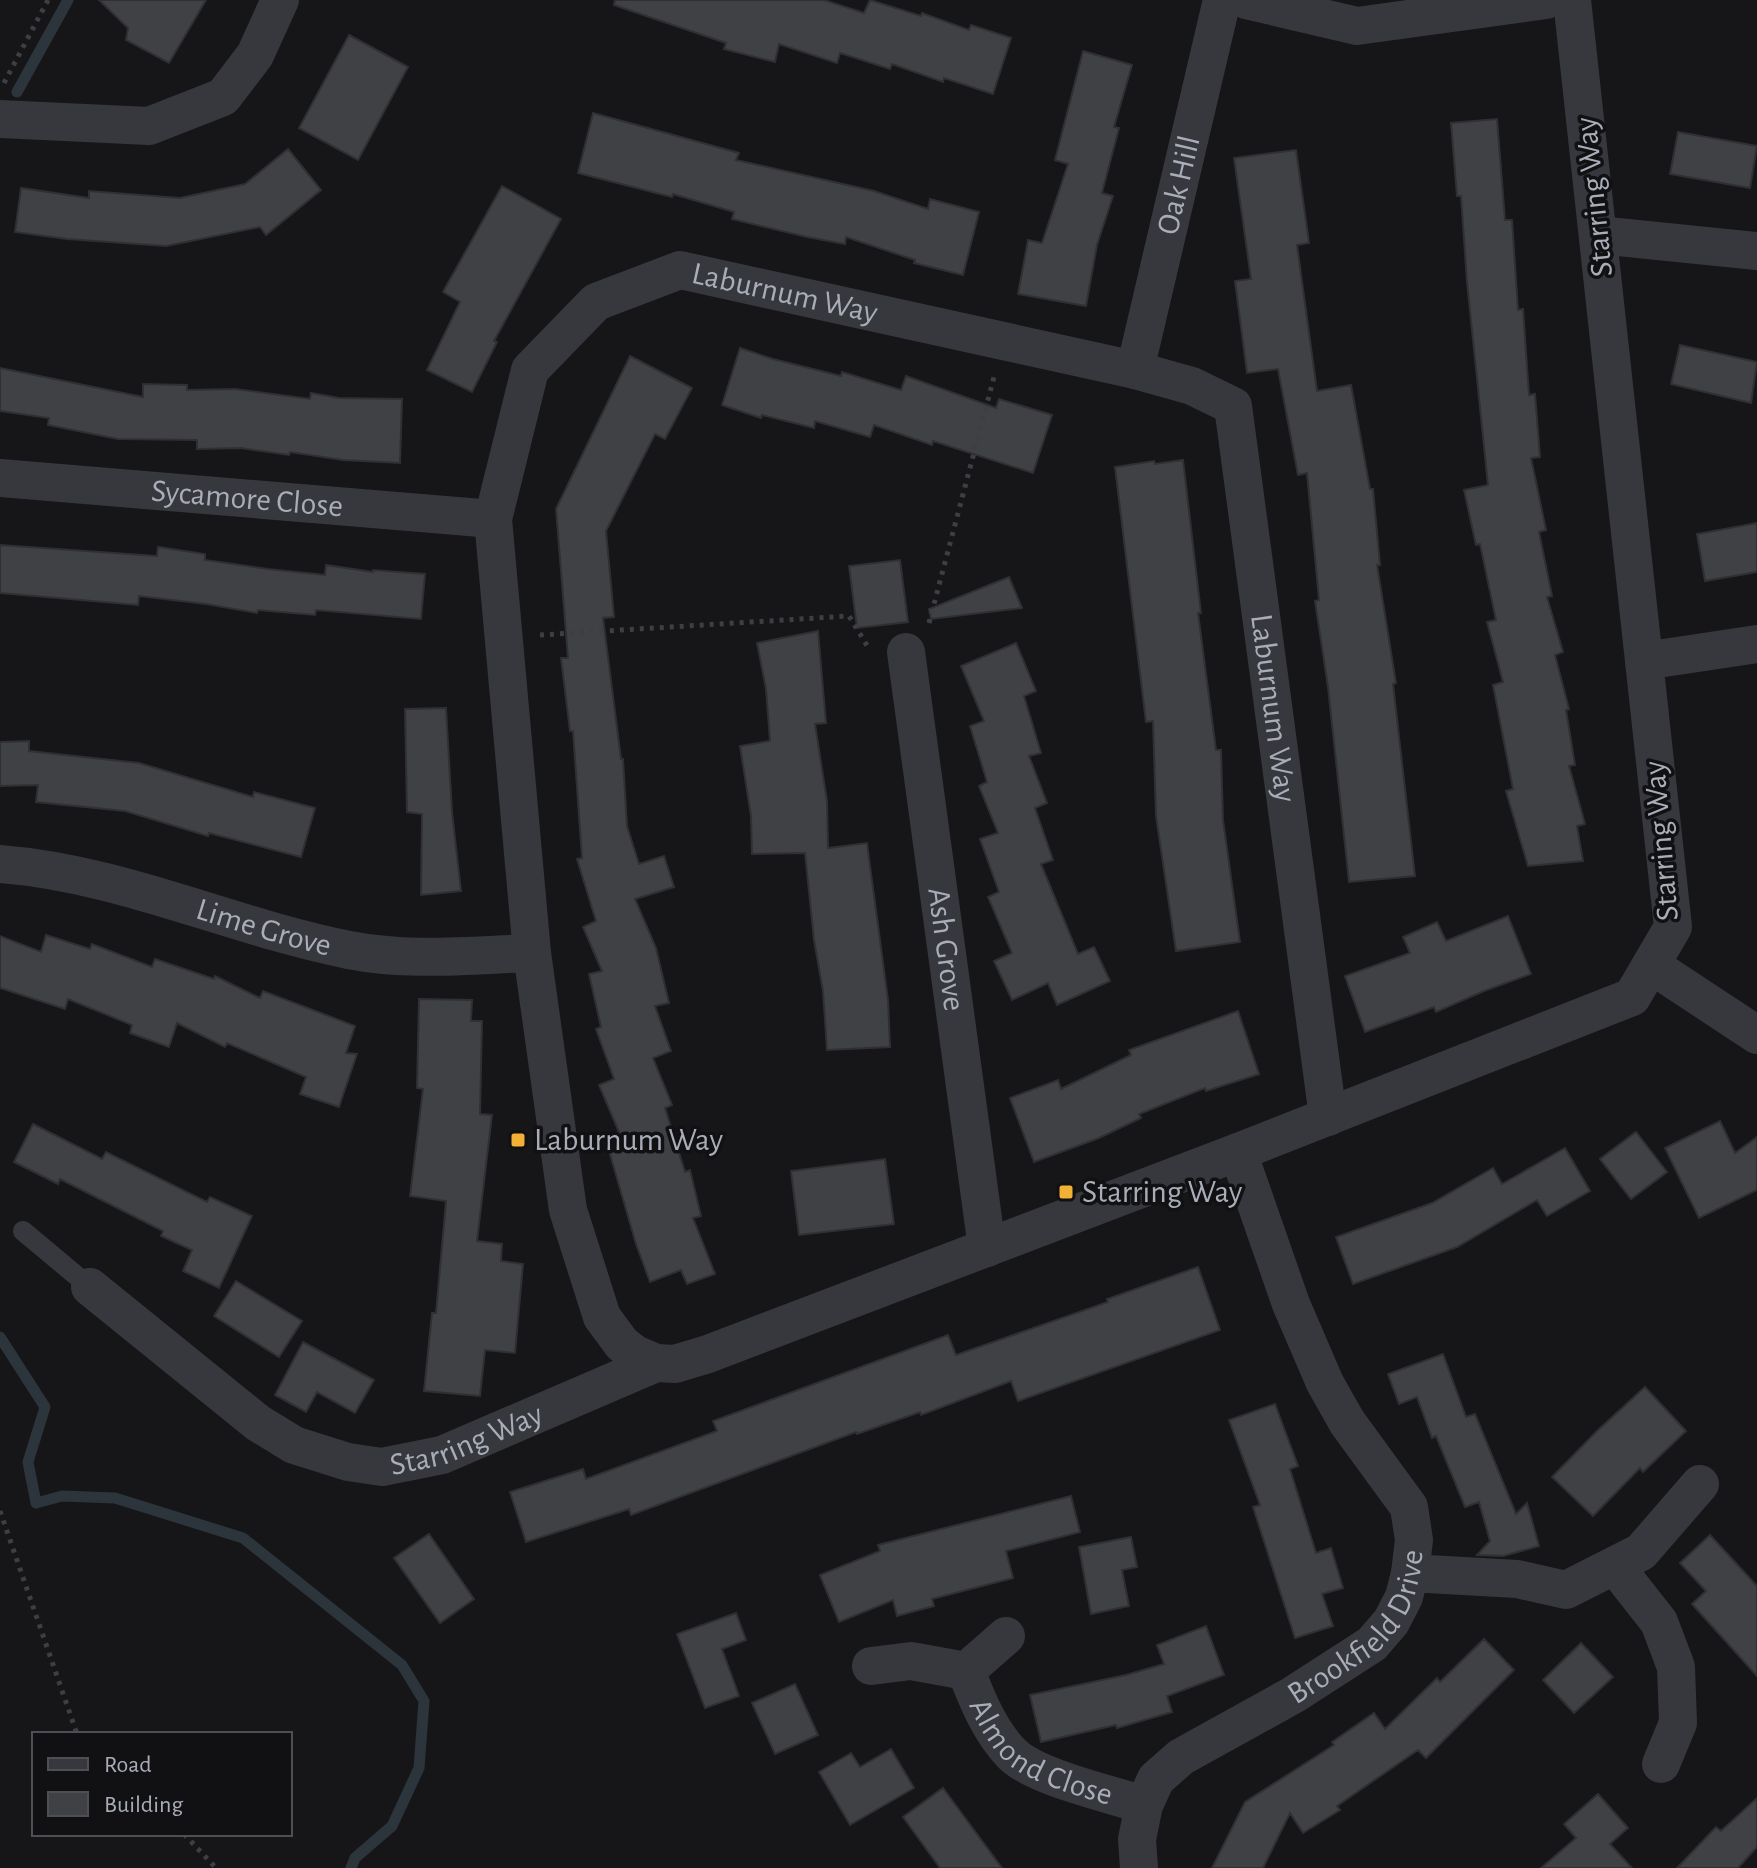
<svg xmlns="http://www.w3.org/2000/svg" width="1757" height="1868" viewBox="0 0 1757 1868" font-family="'Alegreya Sans',sans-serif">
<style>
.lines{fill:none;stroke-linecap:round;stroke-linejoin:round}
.stream{stroke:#2c353c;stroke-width:11}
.building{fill:#404145;stroke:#303034;stroke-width:2}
.path{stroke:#3d3f44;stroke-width:5;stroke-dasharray:4 6;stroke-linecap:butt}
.service{stroke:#37383d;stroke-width:20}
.minor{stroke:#37383d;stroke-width:38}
.poi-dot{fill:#f2b134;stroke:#111113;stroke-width:3}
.labels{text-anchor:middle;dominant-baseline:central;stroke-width:7;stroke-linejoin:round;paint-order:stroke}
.street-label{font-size:32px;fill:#a8adb8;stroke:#111113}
.poi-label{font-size:32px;fill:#a8adb8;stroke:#111113;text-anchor:start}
</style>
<rect width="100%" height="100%" fill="#161618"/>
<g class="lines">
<path class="stream" d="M17,92L68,0
M0,1337L45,1407L28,1462L36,1503L62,1496L115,1498L243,1538L402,1665L424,1701L419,1768L392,1826L355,1858L351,1868"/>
</g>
<path class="building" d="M99,0H206L169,63L126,40L128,28Z
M615,0H824L864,13L870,0L921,16L922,13L969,30L971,25L1011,38L993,94L944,78L943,82L892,64L890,69L840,53L837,63L779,44L775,62L724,49L726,43L614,5Z
M349,35L408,67L358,160L299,128Z
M1083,51L1132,65L1114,127L1119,128L1102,193L1113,196L1097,245L1086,306L1018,294L1028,240L1042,243L1068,164L1055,160Z
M593,113L739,153L736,160L874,191L928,209L930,199L979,212L963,275L914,263L915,260L846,237L845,244L807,237L732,219L734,212L673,194L672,197L578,173Z
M1497,119L1505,220H1512L1518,310L1523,309L1529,395L1535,394L1540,457L1531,458L1546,530L1539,532L1552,596L1547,597L1563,652L1555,655L1569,709L1566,710L1575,765L1569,766L1585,824L1577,826L1583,861L1528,866L1506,791L1513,789L1493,685L1503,682L1487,622L1496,620L1480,544L1476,545L1464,490L1488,485L1467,282L1461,196H1457L1451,123Z
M1678,132L1757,146L1750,188L1670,174Z
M288,149L321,190L266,235L260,227L166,246L67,239L15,232L21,188L89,198V191L180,198L245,184Z
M1296,150L1309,243L1297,245L1317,391L1351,385L1370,489H1373L1380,565H1377L1396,683L1393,684L1415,876L1349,882L1328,687L1315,601L1319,600L1307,473L1298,475L1278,369L1247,373L1235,281L1251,279L1234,158Z
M502,186L561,219L494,341L497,342L472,392L427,370L460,302L443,292Z
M1680,345L1757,362L1751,403L1671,384Z
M740,348L773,359L841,376L842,372L901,390L906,376L996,408L999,399L1052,415L1033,473L933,441L932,445L874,425L870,437L815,421L814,428L762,415L761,418L722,405Z
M630,356L692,388L665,439L655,434L606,531L614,617L603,618L621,759H623L627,826L639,864L664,856L674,887L635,899L656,948L669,1003L655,1006L671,1051L653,1058L672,1105L665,1108L685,1172L690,1170L701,1216L693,1218L715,1274L687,1284L681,1270L650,1282L636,1244L605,1137L619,1132L599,1085L614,1079L596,1029L601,1027L589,974L602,971L583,927L596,921L577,859L582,858L573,731H570L561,658H568L556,509Z
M0,368L143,397V384L187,385V390L235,389L310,399L311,393L339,398L402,399L400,463L343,460L290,452L289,455L241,448L197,449V440L118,439L48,425L49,418L0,411Z
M1183,460L1201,613H1198L1216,750H1221L1223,820L1240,942L1176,951L1156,816L1153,721L1146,722L1115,467L1154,461L1155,464Z
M1757,523V572L1705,581L1697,534Z
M0,545L157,556L158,547L205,554V560L268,569L325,575L326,565L373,572V570L425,574L421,619L316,610L315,615L258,610L257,613L206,604L139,596L138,605L0,593Z
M900,560L908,622L857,628L849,566Z
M1009,577L1022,608L931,619L929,609Z
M818,631L826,723L815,724L827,801L828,848L867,843L888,1000L890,1047L827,1050L823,991L814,940L805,853L752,854L751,816L740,746L770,741L766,689L757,643Z
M1016,643L1036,691L1024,696L1041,753L1029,756L1047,803L1035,808L1053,860L1041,864L1078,954L1094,947L1110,981L1057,1005L1048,983L1012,1000L994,961L1012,953L988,897L999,892L980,839L998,833L979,786L987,782L970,726L984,721L961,666Z
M446,708L452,812L461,891L421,895L422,814L407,812L405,709Z
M29,741V751L139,763L253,797L254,792L315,808L301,857L209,833L208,836L125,811L36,802L38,785L0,786V742Z
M1508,916L1531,974L1484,991L1436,1012L1434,1007L1365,1032L1345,976L1410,953L1403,937L1437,922L1446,941Z
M46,935L90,949L92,944L152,967L155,959L214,979L215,976L260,998L263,991L355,1026L346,1053L357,1054L339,1107L300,1094L306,1077L227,1043L225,1047L177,1023L169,1047L130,1033L132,1025L68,999L65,1009L0,988V936L41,952Z
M419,999L472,1000L471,1021H482L480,1114L492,1115L477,1241L502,1244L501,1261L523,1264L515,1353L485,1350L480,1396L424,1391L432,1313H436L446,1201L410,1196L423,1089L417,1088Z
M1238,1011L1259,1074L1206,1091L1205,1088L1139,1114L1141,1118L1099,1138L1034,1162L1010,1098L1058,1080L1061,1089L1131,1055L1129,1050Z
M1720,1121L1735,1153L1757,1137V1190L1699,1218L1665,1148Z
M33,1124L102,1159L106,1152L207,1202L210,1197L252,1216L219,1288L183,1271L192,1250L161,1236L163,1231L60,1179L58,1184L14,1162Z
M1636,1132L1667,1172L1631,1199L1600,1159Z
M1565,1148L1590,1191L1547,1216L1537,1200L1457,1247L1353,1284L1336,1237L1432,1203L1493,1168L1502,1184Z
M885,1159L894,1224L799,1235L791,1171Z
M1198,1267L1220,1330L1018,1401L1011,1381L921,1415L920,1412L857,1434L856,1432L631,1515L629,1509L526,1542L510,1492L583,1469L586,1479L717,1431L713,1421L948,1335L956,1355L1108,1302L1107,1299Z
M236,1281L302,1321L279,1357L214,1316Z
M303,1342L374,1380L355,1413L317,1392L306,1412L275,1395Z
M1443,1354L1466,1417L1475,1414L1516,1514L1527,1503L1539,1546L1503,1556L1477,1555L1490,1541L1479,1502L1465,1507L1436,1436L1432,1438L1417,1397L1399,1404L1388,1374Z
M1645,1387L1686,1431L1643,1472L1640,1468L1593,1516L1552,1477L1597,1431Z
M1275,1404L1298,1466L1290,1469L1316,1553L1331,1548L1343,1588L1322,1594L1333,1626L1295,1638L1253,1507L1260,1505L1229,1420Z
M1071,1496L1080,1532L1006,1551L1013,1578L932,1599L934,1606L897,1616L893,1600L839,1622L820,1575L880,1551L878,1545Z
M429,1534L474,1599L440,1623L394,1558Z
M1710,1535L1757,1586V1676L1692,1604L1706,1591L1680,1563Z
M1131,1537L1137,1567L1122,1570L1129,1606L1091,1614L1079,1547Z
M736,1613L746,1640L722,1649L739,1696L705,1708L677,1634Z
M1206,1626L1224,1675L1167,1696L1172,1712L1117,1728L1116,1725L1041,1742L1030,1695L1126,1675L1164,1664L1157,1645Z
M1484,1639L1514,1670L1426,1758L1418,1750L1337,1806L1340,1810L1303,1833L1290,1813L1263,1868H1212L1245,1802L1334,1745L1332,1742L1374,1713L1385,1729L1437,1678L1440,1682Z
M1581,1643L1613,1677L1574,1713L1543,1680Z
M795,1684L818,1735L775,1754L752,1703Z
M891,1749L914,1788L850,1825L819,1772L851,1753L860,1767Z
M943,1788L1002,1868H940L903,1817Z
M1598,1794L1628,1828L1610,1844L1632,1868H1541L1576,1838L1564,1824Z
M1757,1798V1847L1738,1868H1677L1716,1827L1721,1831Z"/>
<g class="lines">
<path class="path" d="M4,83L48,0
M929,623L994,377
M540,635L849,616L868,647
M0,1511L77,1734
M184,1834L216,1868"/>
<path class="service" d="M23,1231L90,1287"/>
<g class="minor">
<path d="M1246,0L1357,26L1546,0"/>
<path d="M0,119L149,126L223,97L255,55L280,0"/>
<path d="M1598,235L1757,251"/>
<path id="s1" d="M1135,370L1222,0"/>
<path id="s2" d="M0,478L493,519"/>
<path id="s3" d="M906,652L987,1248"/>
<path d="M1644,661L1757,644"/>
<path id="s4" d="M0,864C124,874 229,926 349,950C409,962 472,955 532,953"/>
<path d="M1651,965L1757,1035"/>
<path id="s5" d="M90,1287L258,1423L294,1445L348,1462L382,1467L442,1455L656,1363L675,1364L708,1354L1238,1152L1632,997L1673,927L1572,0"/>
<path id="s6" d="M656,1363L635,1354L622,1344L602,1317L568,1210L532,953L493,519L530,370L596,302L680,270L1135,370L1192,386L1233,406L1328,1117"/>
<path d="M1615,1566L1659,1622L1676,1667L1678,1723L1661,1764"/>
<path d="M1410,1573L1517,1579L1566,1590L1641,1552L1700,1484"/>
<path d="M871,1666L911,1661L966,1671"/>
<path id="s7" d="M966,1671C977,1699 989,1730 1011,1753C1033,1777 1110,1794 1144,1805"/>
<path d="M966,1671L1006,1636"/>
<path id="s8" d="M1139,1868L1137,1839L1144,1805L1156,1779L1181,1757L1293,1695L1372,1644L1391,1622L1404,1597L1410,1573L1414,1540L1409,1507L1347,1422L1325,1383L1291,1304L1238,1152"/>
</g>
</g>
<g class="poi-dot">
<rect x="510" y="1132" width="16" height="16" rx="4"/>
<rect x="1058" y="1184" width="16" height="16" rx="4"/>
</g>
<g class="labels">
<g class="street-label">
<text stroke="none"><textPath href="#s1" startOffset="190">Oak Hill</textPath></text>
<text transform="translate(1594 197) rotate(-96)">Starring Way</text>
<text stroke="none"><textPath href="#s6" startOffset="1326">Laburnum Way</textPath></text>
<text stroke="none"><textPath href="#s2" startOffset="248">Sycamore Close</textPath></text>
<text stroke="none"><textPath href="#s6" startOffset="2094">Laburnum Way</textPath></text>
<text transform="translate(1661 841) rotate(-95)">Starring Way</text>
<text stroke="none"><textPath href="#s4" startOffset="272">Lime Grove</textPath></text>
<text stroke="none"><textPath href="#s3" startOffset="300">Ash Grove</textPath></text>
<text stroke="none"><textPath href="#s5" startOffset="438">Starring Way</textPath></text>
<text stroke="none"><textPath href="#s8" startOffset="352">Brookfield Drive</textPath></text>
<text stroke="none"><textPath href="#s7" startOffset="118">Almond Close</textPath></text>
</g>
<g class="poi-label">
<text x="534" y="1140">Laburnum Way</text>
<text x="1082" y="1192">Starring Way</text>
</g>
</g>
<rect x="32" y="1732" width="260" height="104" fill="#111113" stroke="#4d4f55" stroke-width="2"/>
<rect x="48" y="1758" width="40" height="12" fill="#37383d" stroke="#4d4f55" stroke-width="2"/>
<text x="104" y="1772" font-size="24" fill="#a8adb8">Road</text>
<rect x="48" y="1792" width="40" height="24" fill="#404145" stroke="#4d4f55" stroke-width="2"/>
<text x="104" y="1812" font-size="24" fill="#a8adb8">Building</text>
</svg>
